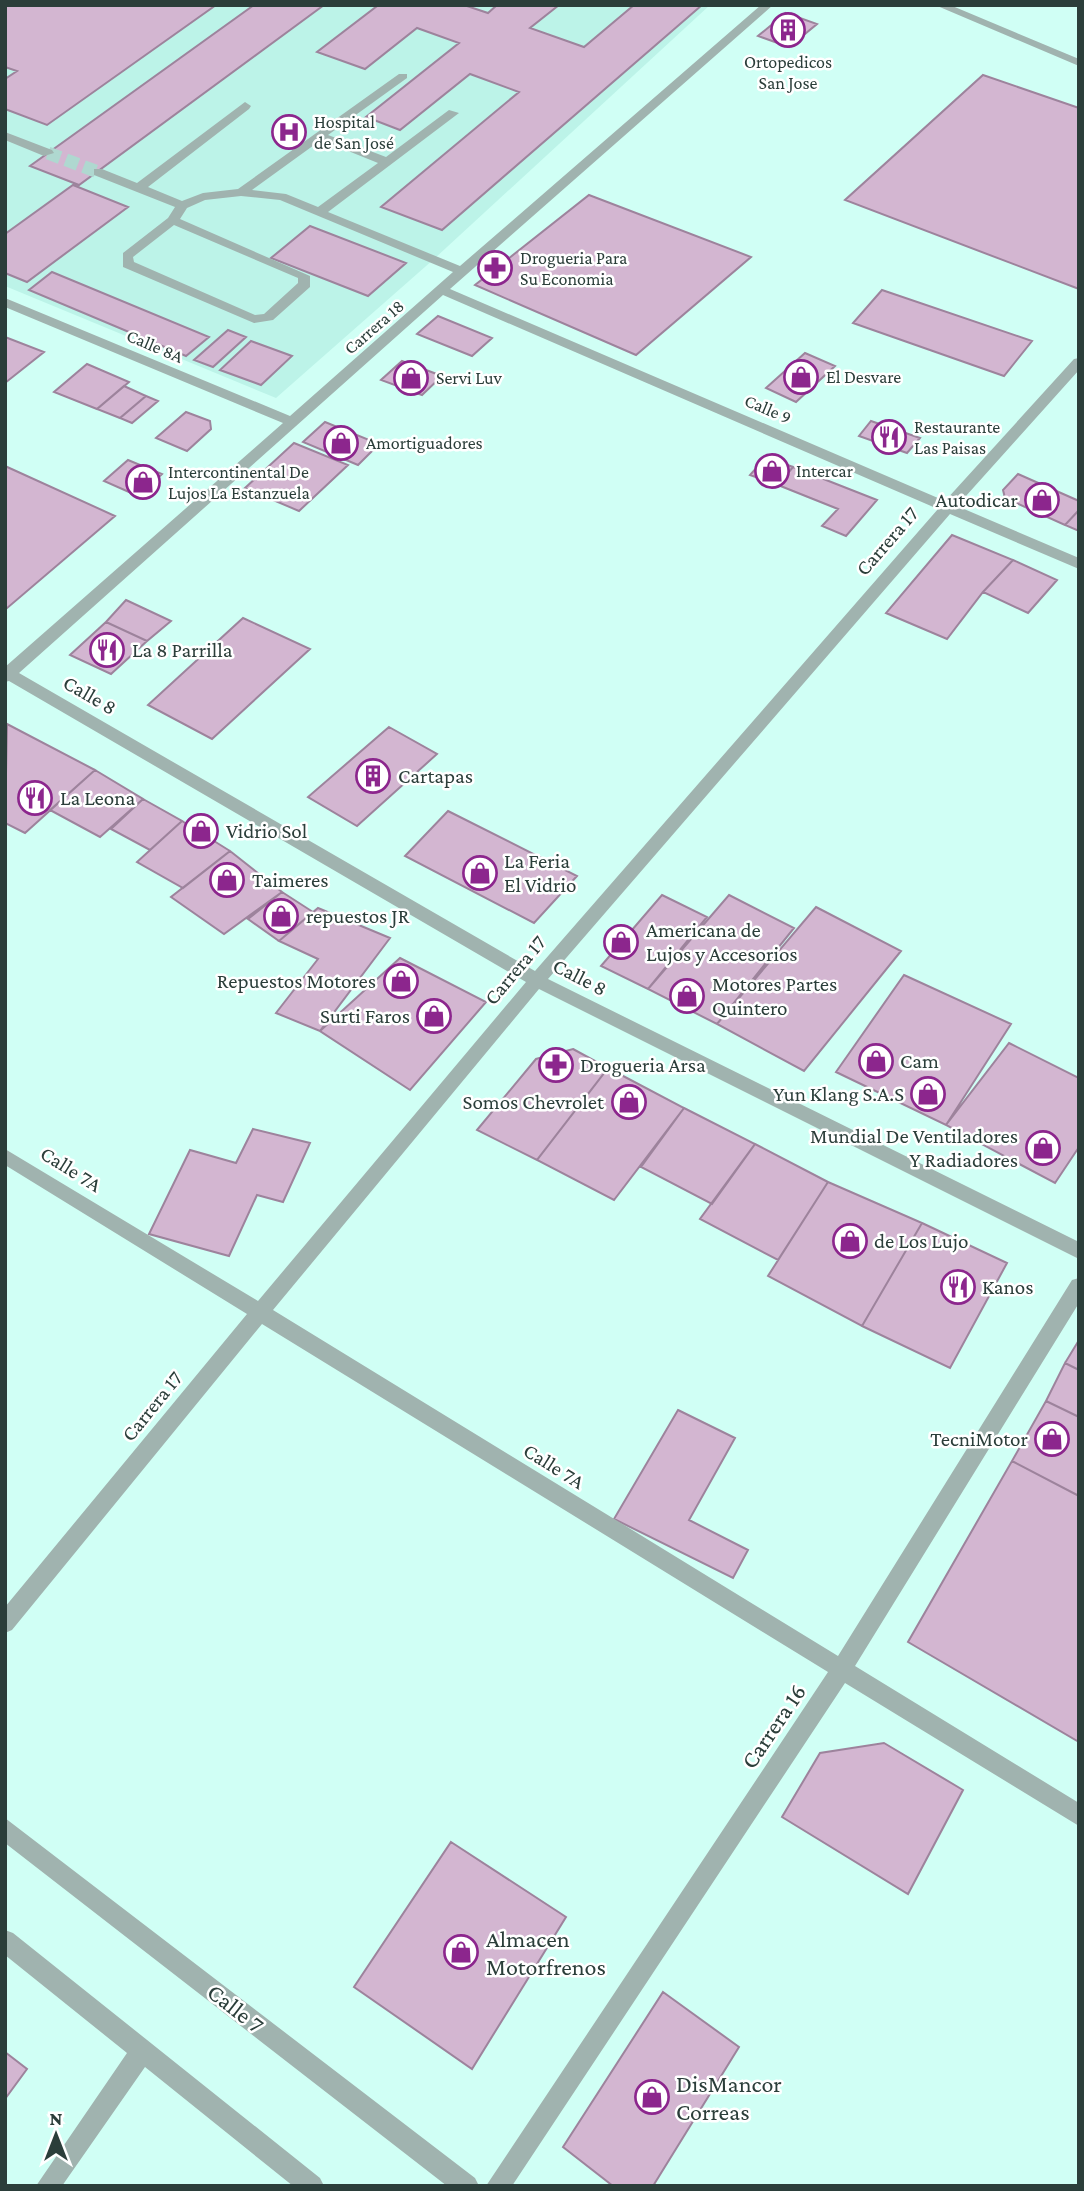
<svg xmlns="http://www.w3.org/2000/svg" width="1084" height="2191" viewBox="0 0 1084 2191" font-family="'Crimson Pro',serif">
<style>
.built{fill:#bcf3e8}
.building{fill:#d3b6d1;stroke:#9d839c;stroke-width:2}
.lines{fill:none;stroke-linecap:round;stroke-linejoin:round}
.minor-tunnel{stroke:#afd8d0;stroke-width:13;stroke-dasharray:13 6;stroke-linecap:butt}
.minor{fill:#a0b3af;fill-rule:evenodd}
.labels{text-anchor:middle;dominant-baseline:central;stroke-width:5;stroke-linejoin:round;paint-order:stroke}
.far-poi-label{font-size:18px;fill:#2b3e3a;stroke:#fff;text-anchor:start}
.far-street-label{font-size:18px;fill:#2b3e3a;stroke:#fff}
.poi-label{font-size:21px;fill:#2b3e3a;stroke:#fff;text-anchor:start}
.street-label{font-size:21px;fill:#2b3e3a;stroke:#fff}
.near-street-label{font-size:24px;fill:#2b3e3a;stroke:#fff}
.near-poi-label{font-size:24px;fill:#2b3e3a;stroke:#fff;text-anchor:start}
</style>
<rect width="100%" height="100%" fill="#d0fff5"/>
<path class="built" d="M5,5H710L434,259L276,398L5,286Z"/>
<path class="building" d="M5,5H216L47,125L5,109V79L17,71L5,67Z
M254,5H324L79,185L30,166Z
M374,5H464L488,13L497,5H559L530,28L584,47L634,5H702L442,230L381,207L519,92L470,74L400,130L366,117L459,43L417,28L365,69L317,52L377,6Z
M786,13L817,24L789,47L758,36Z
M983,75L1079,108V289L845,200Z
M73,185L128,207L27,282L5,273V234Z
M589,195L751,257L636,355L475,285Z
M310,226L406,263L368,296L271,258Z
M52,272L209,337L186,356L29,290Z
M882,290L1032,341L1004,376L853,323Z
M438,316L492,338L472,356L417,334Z
M228,330L246,337L213,367L194,360Z
M5,337L44,352L5,383Z
M251,341L292,356L261,385L220,370Z
M805,353L835,366L796,402L766,388Z
M402,361L442,376L422,395L381,380Z
M87,364L129,382L97,409L54,392Z
M124,386L146,396L120,418L97,409Z
M146,396L158,401L132,423L120,418Z
M186,412L210,421L211,429L187,451L156,438Z
M871,421L920,438L907,453L859,436Z
M325,422L379,444L358,465L303,442Z
M294,443L348,465L299,511L245,488Z
M766,457L793,467L778,485L750,475Z
M128,460L162,474L138,496L104,481Z
M5,466L115,516L6,609L5,608Z
M793,467L877,500L846,536L822,526L838,509L778,485Z
M1018,474L1079,501V510L1065,525L1005,498L1003,490Z
M1079,510V531L1065,525Z
M952,535L1013,560L983,592L947,639L886,613Z
M1013,560L1057,580L1028,613L983,592Z
M126,600L171,621L147,641L106,622Z
M243,618L310,649L212,739L148,705Z
M106,622L147,641L111,674L70,655Z
M7,724L95,770L25,833L5,823Z
M389,727L437,754L357,826L308,797Z
M95,770L143,799L100,837L50,810Z
M143,799L182,821L150,850L111,829Z
M448,811L577,876L534,923L405,856Z
M182,821L230,851L183,888L137,862Z
M230,851L282,892L224,934L171,897Z
M282,892L313,912L279,941L248,919Z
M662,895L707,917L648,989L601,966Z
M729,895L794,928L717,1024L648,989Z
M816,907L901,951L804,1071L717,1024Z
M318,908L390,938L320,1031L276,1013L318,959L279,941Z
M400,958L486,1002L410,1090L320,1031Z
M904,975L1011,1024L946,1125L836,1072Z
M1009,1043L1079,1078V1147L1055,1183L946,1125Z
M573,1049L608,1068L537,1160L477,1130L536,1059Z
M608,1068L684,1108L614,1200L537,1160Z
M684,1108L755,1144L712,1204L641,1167Z
M253,1129L310,1143L283,1202L257,1195L229,1256L149,1234L190,1150L236,1163Z
M755,1144L828,1182L778,1260L700,1219Z
M828,1182L922,1223L862,1326L768,1276Z
M922,1223L1007,1263L950,1368L862,1326Z
M1079,1340V1370L1065,1363Z
M1065,1363L1079,1370V1417L1046,1401Z
M1046,1401L1079,1417V1496L1012,1461Z
M678,1410L735,1438L689,1520L748,1550L733,1578L614,1519Z
M1012,1461L1079,1496V1742L908,1642Z
M884,1743L963,1790L908,1894L782,1817L820,1753Z
M451,1842L566,1917L472,2069L354,1987Z
M663,1992L739,2047L653,2186H613L563,2147Z
M5,2052L27,2069L5,2099Z"/>
<g class="lines">
<path class="minor-tunnel" d="M48,153L98,172"/>
<path class="minor" d="M761,5H773L450,289L945,501L1074,359L1079,358V370L957,506L1079,558V569L950,514L548,979L1079,1242V1259L539,989L273,1310L838,1656L1072,1280L1079,1278V1303L855,1666L1079,1803V1826L845,1683L512,2186H486L828,1672L262,1324L12,1630L5,1633V1607L247,1314L5,1165V1149L258,1301L526,982L9,681L5,682V667L283,423L5,307V298L290,416L453,272L280,200L241,196L205,200L187,208L180,219L310,276V287L273,320L254,323L123,267V253L168,218L175,207L94,175V169H102L137,183L245,102L251,106L249,109L148,187L182,201L203,193L238,189L399,74H407V78L328,135L386,157L449,110L459,113L328,212L460,266ZM321,140L378,163L318,207L286,194L252,190ZM174,225L298,278V283L264,314L255,315L134,262L133,257ZM443,295L938,509L535,971L19,673Z
M935,5H950L1079,59V66Z
M5,132L52,150L54,153L44,156L5,140Z
M5,1818L475,2178L479,2186H447L5,1843Z
M5,1930L13,1933L320,2178L324,2186H293L145,2067L62,2186H36L127,2053L5,1955Z"/>
</g>
<defs>
<g id="building-ring" transform="scale(1.75)"><circle r="9.5" fill="#fff" stroke="#8c268d" stroke-width="1.5"/><path d="M-4-6H4V6H1V3H-1V6H-4ZM-2.5-4.3h1.7v1.8h-1.7ZM.8-4.3h1.7v1.8H.8ZM-2.5-1h1.7V.8h-1.7ZM.8-1h1.7V.8H.8Z" fill="#8c268d"/></g>
<g id="hospital-ring" transform="scale(1.75)"><circle r="9.5" fill="#fff" stroke="#8c268d" stroke-width="1.5"/><path d="M-5-5h3v3.5h4V-5h3V5h-3V1.5h-4V5h-3Z" fill="#8c268d"/></g>
<g id="pharmacy-ring" transform="scale(1.75)"><circle r="9.5" fill="#fff" stroke="#8c268d" stroke-width="1.5"/><path d="M-2-6h4v4h4v4h-4v4h-4v-4h-4v-4h4Z" fill="#8c268d"/></g>
<g id="shop-ring" transform="scale(1.75)"><circle r="9.5" fill="#fff" stroke="#8c268d" stroke-width="1.5"/><path d="M-5-2.5h2.3a2.7 3.5 0 0 1 5.4 0H5L5.5 6h-11ZM-1.5-2.5h3a1.5 2.3 0 0 0-3 0Z" fill="#8c268d"/></g>
<g id="restaurant-ring" transform="scale(1.75)"><circle r="9.5" fill="#fff" stroke="#8c268d" stroke-width="1.5"/><path d="M-5-6h1v4h1v-4h1v4h1v-4h1v5L-1.5 .5V6h-2V.5L-5-1ZM5-6V6H3V1.5H1.5Q1.5-4 5-6Z" fill="#8c268d"/></g>
</defs>
<g fill-rule="evenodd">
<use href="#building-ring" x="788" y="30"/>
<use href="#hospital-ring" x="289" y="132"/>
<use href="#pharmacy-ring" x="495" y="268"/>
<use href="#shop-ring" x="801" y="377"/>
<use href="#shop-ring" x="411" y="378"/>
<use href="#restaurant-ring" x="889" y="437"/>
<use href="#shop-ring" x="341" y="443"/>
<use href="#shop-ring" x="772" y="471"/>
<use href="#shop-ring" x="143" y="482"/>
<use href="#shop-ring" x="1042" y="500"/>
<use href="#restaurant-ring" x="107" y="650"/>
<use href="#building-ring" x="373" y="776"/>
<use href="#restaurant-ring" x="35" y="798"/>
<use href="#shop-ring" x="201" y="831"/>
<use href="#shop-ring" x="480" y="873"/>
<use href="#shop-ring" x="227" y="880"/>
<use href="#shop-ring" x="281" y="916"/>
<use href="#shop-ring" x="621" y="942"/>
<use href="#shop-ring" x="401" y="981"/>
<use href="#shop-ring" x="687" y="996"/>
<use href="#shop-ring" x="434" y="1016"/>
<use href="#shop-ring" x="876" y="1061"/>
<use href="#pharmacy-ring" x="556" y="1065"/>
<use href="#shop-ring" x="928" y="1094"/>
<use href="#shop-ring" x="629" y="1102"/>
<use href="#shop-ring" x="1043" y="1148"/>
<use href="#shop-ring" x="850" y="1241"/>
<use href="#restaurant-ring" x="958" y="1287"/>
<use href="#shop-ring" x="1052" y="1439"/>
<use href="#shop-ring" x="461" y="1952"/>
<use href="#shop-ring" x="652" y="2097"/>
</g>
<g class="labels">
<g class="far-poi-label">
<text x="788" y="62" text-anchor="middle">Ortopedicos<tspan x="788" dy="21">San Jose</tspan></text>
<text x="314" y="122">Hospital<tspan x="314" dy="21">de San José</tspan></text>
<text x="520" y="258">Drogueria Para<tspan x="520" dy="21">Su Economia</tspan></text>
<text x="826" y="377">El Desvare</text>
<text x="436" y="378">Servi Luv</text>
<text x="914" y="427">Restaurante<tspan x="914" dy="21">Las Paisas</tspan></text>
<text x="366" y="443">Amortiguadores</text>
<text x="796" y="471">Intercar</text>
<text x="168" y="472">Intercontinental De<tspan x="168" dy="21">Lujos La Estanzuela</tspan></text>
</g>
<g class="far-street-label">
<text transform="translate(374 327) rotate(-41)">Carrera 18</text>
<text transform="translate(155 346) rotate(23)">Calle 8A</text>
<text transform="translate(768 409) rotate(23)">Calle 9</text>
</g>
<g class="poi-label">
<text x="1018" y="500" text-anchor="end">Autodicar</text>
<text x="132" y="650">La 8 Parrilla</text>
<text x="398" y="776">Cartapas</text>
<text x="60" y="798">La Leona</text>
<text x="226" y="831">Vidrio Sol</text>
<text x="504" y="861">La Feria<tspan x="504" dy="24">El Vidrio</tspan></text>
<text x="252" y="880">Taimeres</text>
<text x="306" y="916">repuestos JR</text>
<text x="646" y="930">Americana de<tspan x="646" dy="24">Lujos y Accesorios</tspan></text>
<text x="376" y="981" text-anchor="end">Repuestos Motores</text>
<text x="712" y="984">Motores Partes<tspan x="712" dy="24">Quintero</tspan></text>
<text x="410" y="1016" text-anchor="end">Surti Faros</text>
<text x="900" y="1061">Cam</text>
<text x="580" y="1065">Drogueria Arsa</text>
<text x="904" y="1094" text-anchor="end">Yun Klang S.A.S</text>
<text x="604" y="1102" text-anchor="end">Somos Chevrolet</text>
<text x="1018" y="1136" text-anchor="end">Mundial De Ventiladores<tspan x="1018" dy="24">Y Radiadores</tspan></text>
<text x="874" y="1241">de Los Lujo</text>
<text x="982" y="1287">Kanos</text>
<text x="1028" y="1439" text-anchor="end">TecniMotor</text>
</g>
<g class="street-label">
<text transform="translate(887 541) rotate(-49)">Carrera 17</text>
<text transform="translate(90 695) rotate(30)">Calle 8</text>
<text transform="translate(515 970) rotate(-50)">Carrera 17</text>
<text transform="translate(580 977) rotate(27)">Calle 8</text>
<text transform="translate(71 1169) rotate(32)">Calle 7A</text>
<text transform="translate(152 1406) rotate(-51)">Carrera 17</text>
<text transform="translate(554 1466) rotate(32)">Calle 7A</text>
</g>
<g class="near-street-label">
<text transform="translate(773 1726) rotate(-56)">Carrera 16</text>
<text transform="translate(236 2008) rotate(38)">Calle 7</text>
</g>
<g class="near-poi-label">
<text x="486" y="1938">Almacen<tspan x="486" dy="28">Motorfrenos</tspan></text>
<text x="676" y="2083">DisMancor<tspan x="676" dy="28">Correas</tspan></text>
</g>
</g>
<rect width="1084" height="2191" fill="none" stroke="#2b3e3a" stroke-width="14"/>
<g transform="translate(56 2135)" stroke="#ffffff" stroke-width="5" paint-order="stroke">
<path d="M0-5L12 26L0 18L-12 26Z" fill="#2b3e3a"/>
<text y="-10" font-size="19" font-weight="bold" text-anchor="middle" fill="#2b3e3a">N</text>
</g>
</svg>
